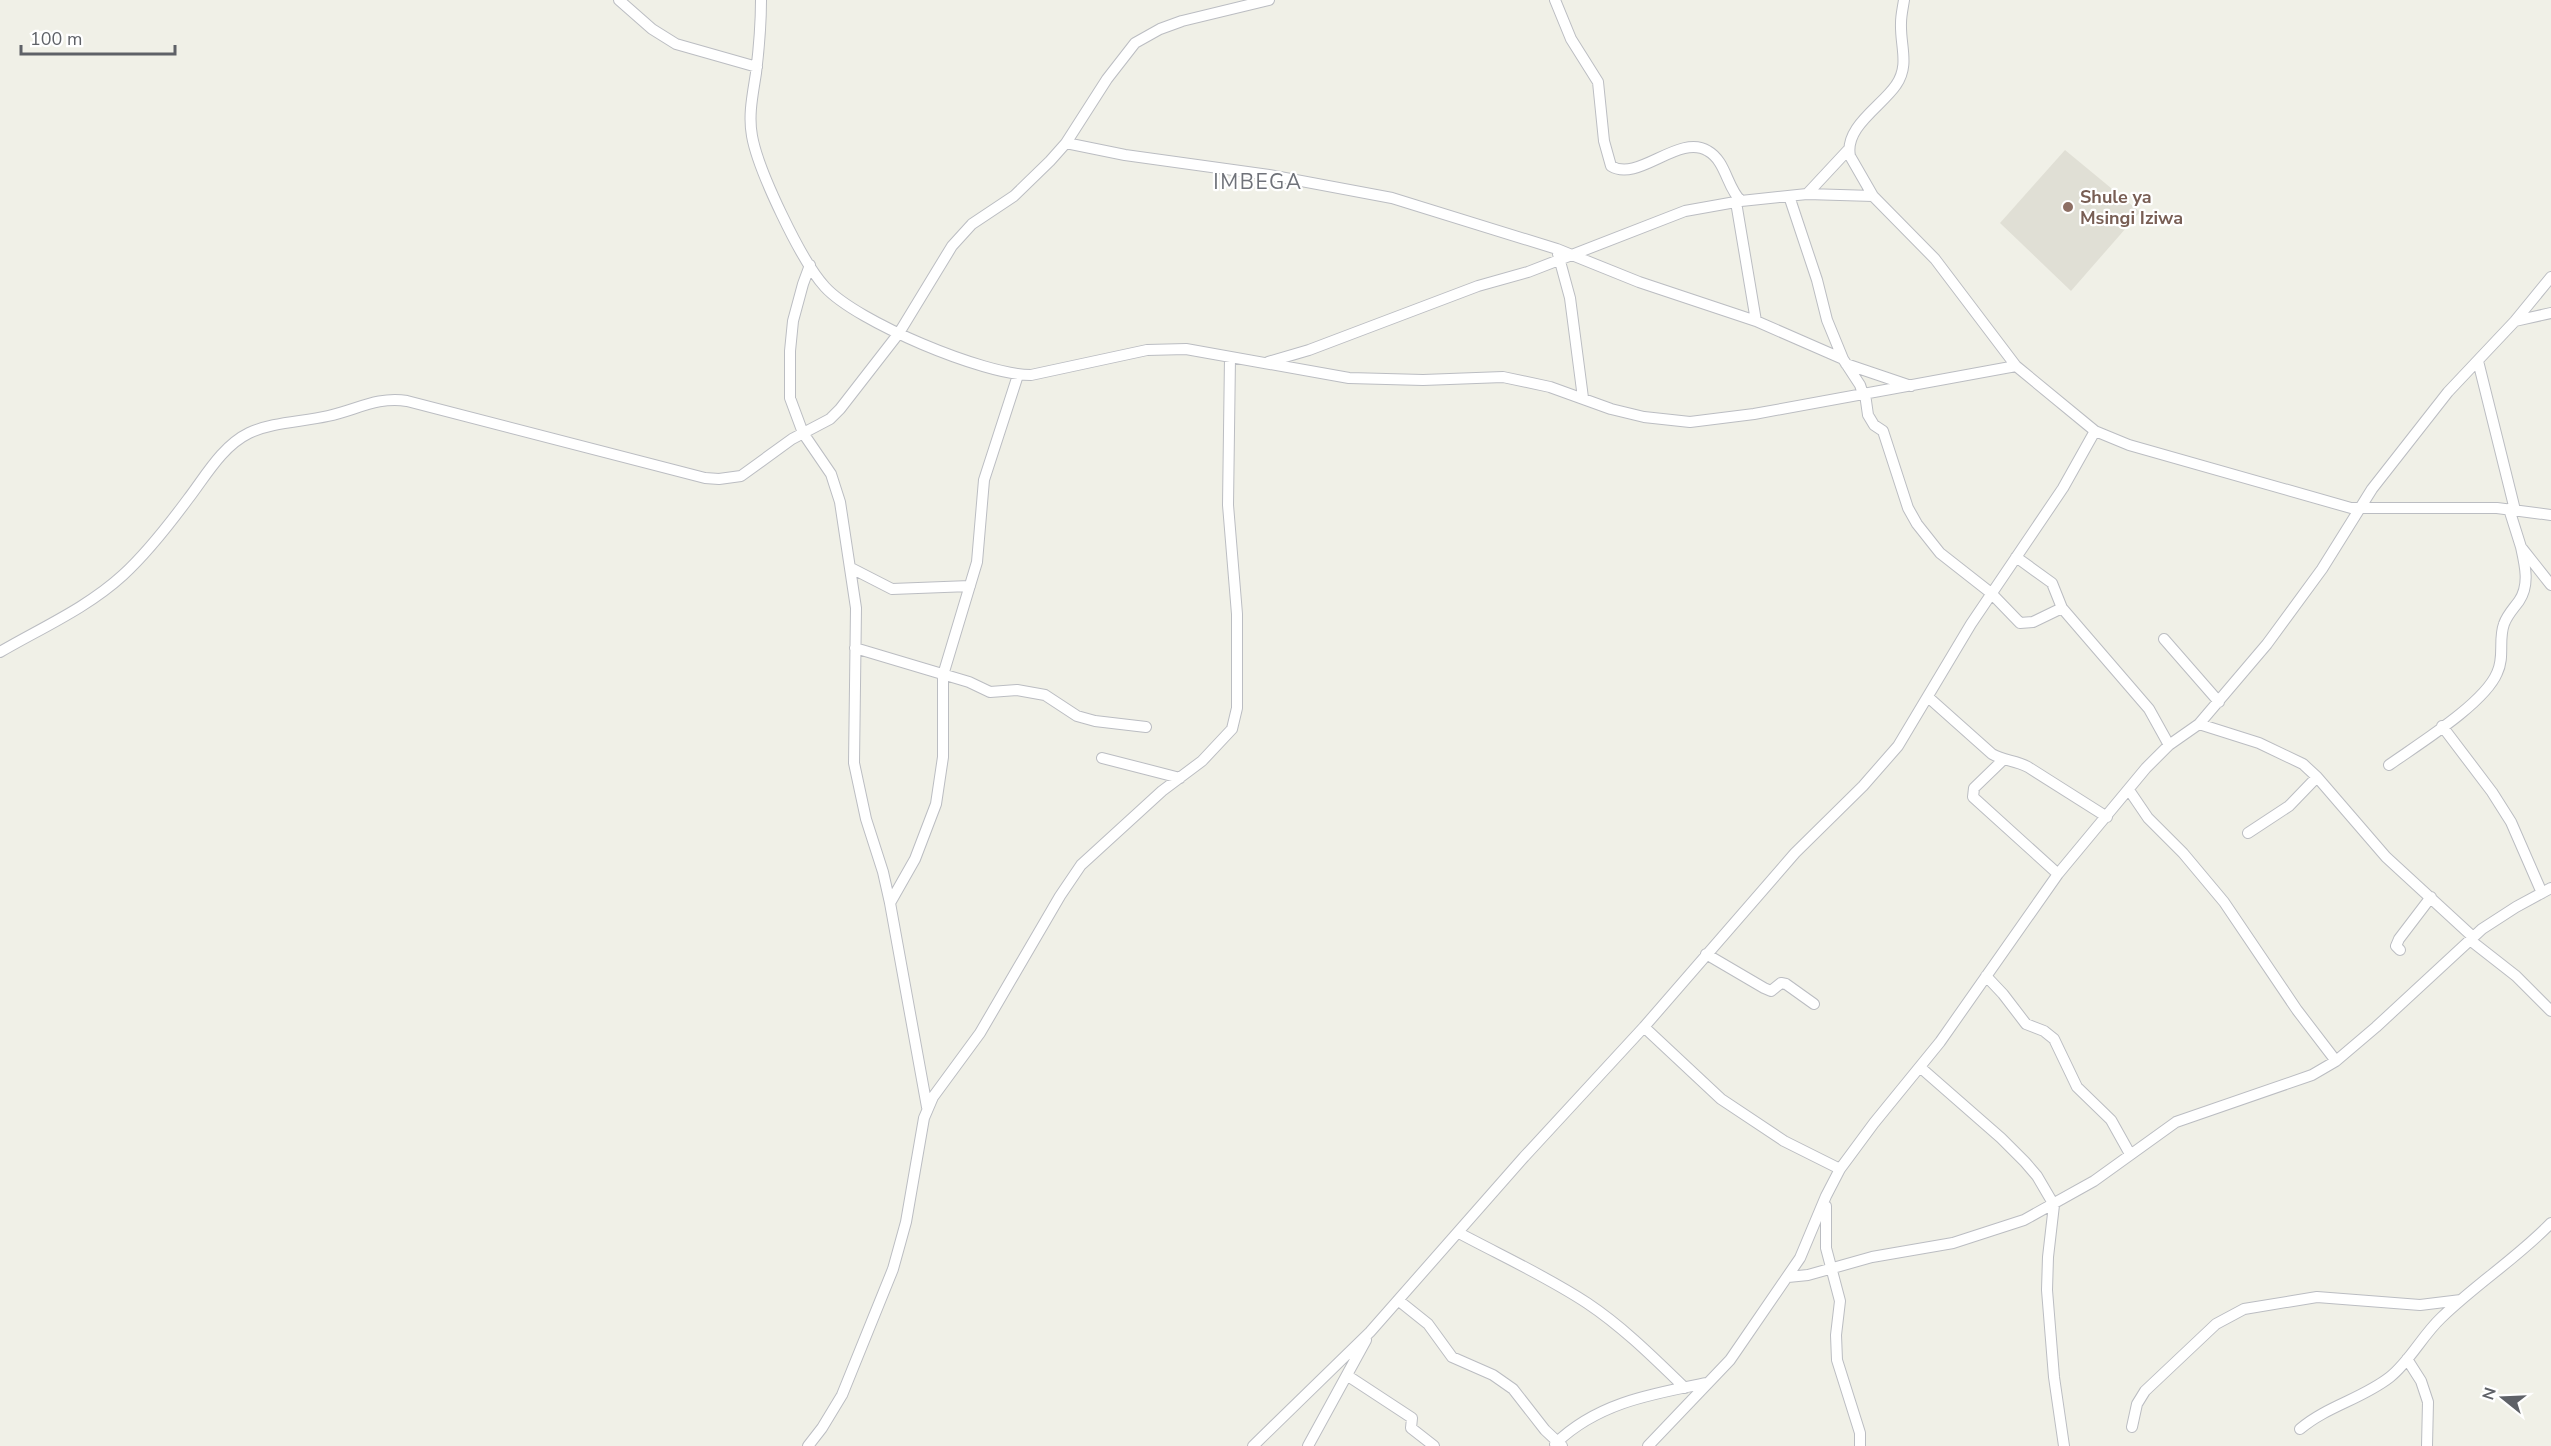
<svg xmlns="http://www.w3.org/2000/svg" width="2551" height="1446" viewBox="0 0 2551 1446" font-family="'Nunito Sans',sans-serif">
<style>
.education{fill:#e0dfd5}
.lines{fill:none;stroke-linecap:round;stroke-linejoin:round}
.minor-casing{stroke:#bbbdc2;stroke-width:12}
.minor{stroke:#fff;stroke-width:10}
.education-dot{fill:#8d6e63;stroke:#fff;stroke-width:2}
.labels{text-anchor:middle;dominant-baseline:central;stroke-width:4.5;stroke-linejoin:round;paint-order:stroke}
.education-label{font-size:18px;font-weight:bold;fill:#785e54;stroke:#fff;text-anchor:start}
.quarter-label{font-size:21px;letter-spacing:1.5px;fill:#6f7279;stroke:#fff}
</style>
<rect width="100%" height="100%" fill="#f0f0e7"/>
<path class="education" d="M2065,150L2140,212L2071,291L2000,223Z"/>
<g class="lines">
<g class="minor-casing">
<path id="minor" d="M619,0L652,29L676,44L757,67
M761,0C761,24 759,48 756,73C753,93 748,115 752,136C758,170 801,261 825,287C857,322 984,375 1031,375L1147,350L1186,349L1349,378L1423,380L1503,377L1550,387L1611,409L1644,417L1690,422L1754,414L2016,366
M1555,0L1571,39L1598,82L1604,141L1611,166C1638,183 1679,133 1708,151C1726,161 1727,188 1741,201
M1904,0C1903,7 1901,15 1901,23C1900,46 1910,65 1896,85C1882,106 1844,127 1850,156L1873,196L1935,259L2016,366L2095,431L2129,445L2351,508H2497L2551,515
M1066,143L1125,155L1269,175L1392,198L1557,249L1639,282L1756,321
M1807,194L1848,150
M1789,196L1817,280L1827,320L1843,359L1860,385L1863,394
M1736,202L1756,321L1843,359
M1558,254L1570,298L1583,398
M810,265L803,284L793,321L790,351V398L803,433L831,474L840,502L856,608L854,763L866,819L883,872L890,903L927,1107
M2515,321L2551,313
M2478,361L2515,510
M1268,362L1309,350L1478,286L1528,272L1685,211L1741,201L1807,194L1873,196
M1846,364L1911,386
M1865,394L1868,415L1874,425L1883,431L1908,508L1917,524L1940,553L1991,593L2020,623L2033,622L2062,608
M2509,509L2521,547L2551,585
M2016,557L2052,583L2062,608L2149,709L2169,745
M851,568L892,589L970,586
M2164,639L2219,702
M855,648L969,682L990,692L1017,690L1045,695L1077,716L1095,721L1146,727
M0,652C41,628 87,608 123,575C147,553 168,526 188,499C205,477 222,446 249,433C273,422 302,422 328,416C356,410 378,396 407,401L705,478L719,479L741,476L792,439L830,419L840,409L899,333L952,246L972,224L1014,196L1050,161L1066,143L1107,79L1135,43L1160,29L1182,21L1269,0
M1928,697L1992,754C2004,761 2015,760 2028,767L2107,817
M2199,724L2259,743L2303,764L2317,777L2386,857L2473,937
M2442,726L2492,792L2511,822L2542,893
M1102,758L1180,778
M2003,760L1974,788L1973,797L2058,874
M2389,765C2417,745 2484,704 2497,673C2505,657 2498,640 2504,624C2507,615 2514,608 2519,601C2530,585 2525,565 2521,547
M2129,790L2148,818L2183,853L2224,902L2297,1010L2336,1061
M2248,833L2289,806L2317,777
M890,903L915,859L936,804L943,757V675L977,562L984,480L1018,375
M2470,940L2516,976L2551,1011
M2400,950L2396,946L2399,939L2431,897
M1706,954L1764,988L1771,991L1781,983L1786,984L1814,1004
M1986,976L2003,994L2026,1024L2044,1031L2054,1039L2077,1087L2111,1120L2130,1154
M1644,1027L1721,1099L1784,1141L1840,1169
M1921,1068L2001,1138L2025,1162L2037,1176L2054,1205L2048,1257L2047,1290L2054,1377L2064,1446
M1826,1206V1248L1840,1301L1836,1335L1837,1360L1860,1433V1446
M1459,1233C1502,1256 1546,1276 1587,1303C1623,1327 1654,1358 1685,1388
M1788,1277L1808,1275L1872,1257L1953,1243L2024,1220L2094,1181L2176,1122L2312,1075L2336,1061L2376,1027L2482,929L2516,907L2551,888
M1398,1300L1428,1324L1452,1357L1493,1375L1513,1389L1545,1430L1562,1446
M2407,1359L2421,1381L2428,1402L2427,1446
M1348,1376L1412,1418L1411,1428L1434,1446
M2132,1427L2137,1404L2145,1391L2216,1324L2244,1309L2317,1297L2420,1305L2461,1300
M2300,1429C2327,1406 2362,1399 2390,1377C2410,1361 2422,1336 2441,1318C2476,1284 2517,1258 2551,1223
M1555,1444C1597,1403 1651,1394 1707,1383
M808,1446L822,1428L842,1395L893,1269L906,1222L924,1118L933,1097L980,1033L1060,896L1081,865L1162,791L1202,761L1232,729L1237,708V614L1228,505L1230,357
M1253,1446L1370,1332L1524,1157L1644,1027L1795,853L1863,786L1898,746L1971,624L2063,488L2095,431
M1308,1446L1366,1340
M1648,1446L1730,1360L1800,1258L1826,1196L1840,1169L1874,1123L1940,1042L2058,874L2146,768L2169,745L2199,724L2267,644L2322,569L2372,489L2448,392L2515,321L2551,277"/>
</g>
<use href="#minor" class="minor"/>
</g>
<circle class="education-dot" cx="2068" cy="207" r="6"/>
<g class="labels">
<g class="education-label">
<text x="2080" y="197">Shule ya<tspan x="2080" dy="21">Msingi Iziwa</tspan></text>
</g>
<g class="quarter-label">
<text x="1258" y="182">IMBEGA</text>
</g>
</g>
<g transform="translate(2503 1398) rotate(288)" stroke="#ffffff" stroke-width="4.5" paint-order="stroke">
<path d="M0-4.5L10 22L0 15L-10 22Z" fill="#5e6167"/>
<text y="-9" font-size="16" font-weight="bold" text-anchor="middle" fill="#5e6167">N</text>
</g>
<path d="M21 45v9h154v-9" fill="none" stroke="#5e6167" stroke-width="3"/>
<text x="30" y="45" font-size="18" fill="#5e6167" stroke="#ffffff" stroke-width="4.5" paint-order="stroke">100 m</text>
</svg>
